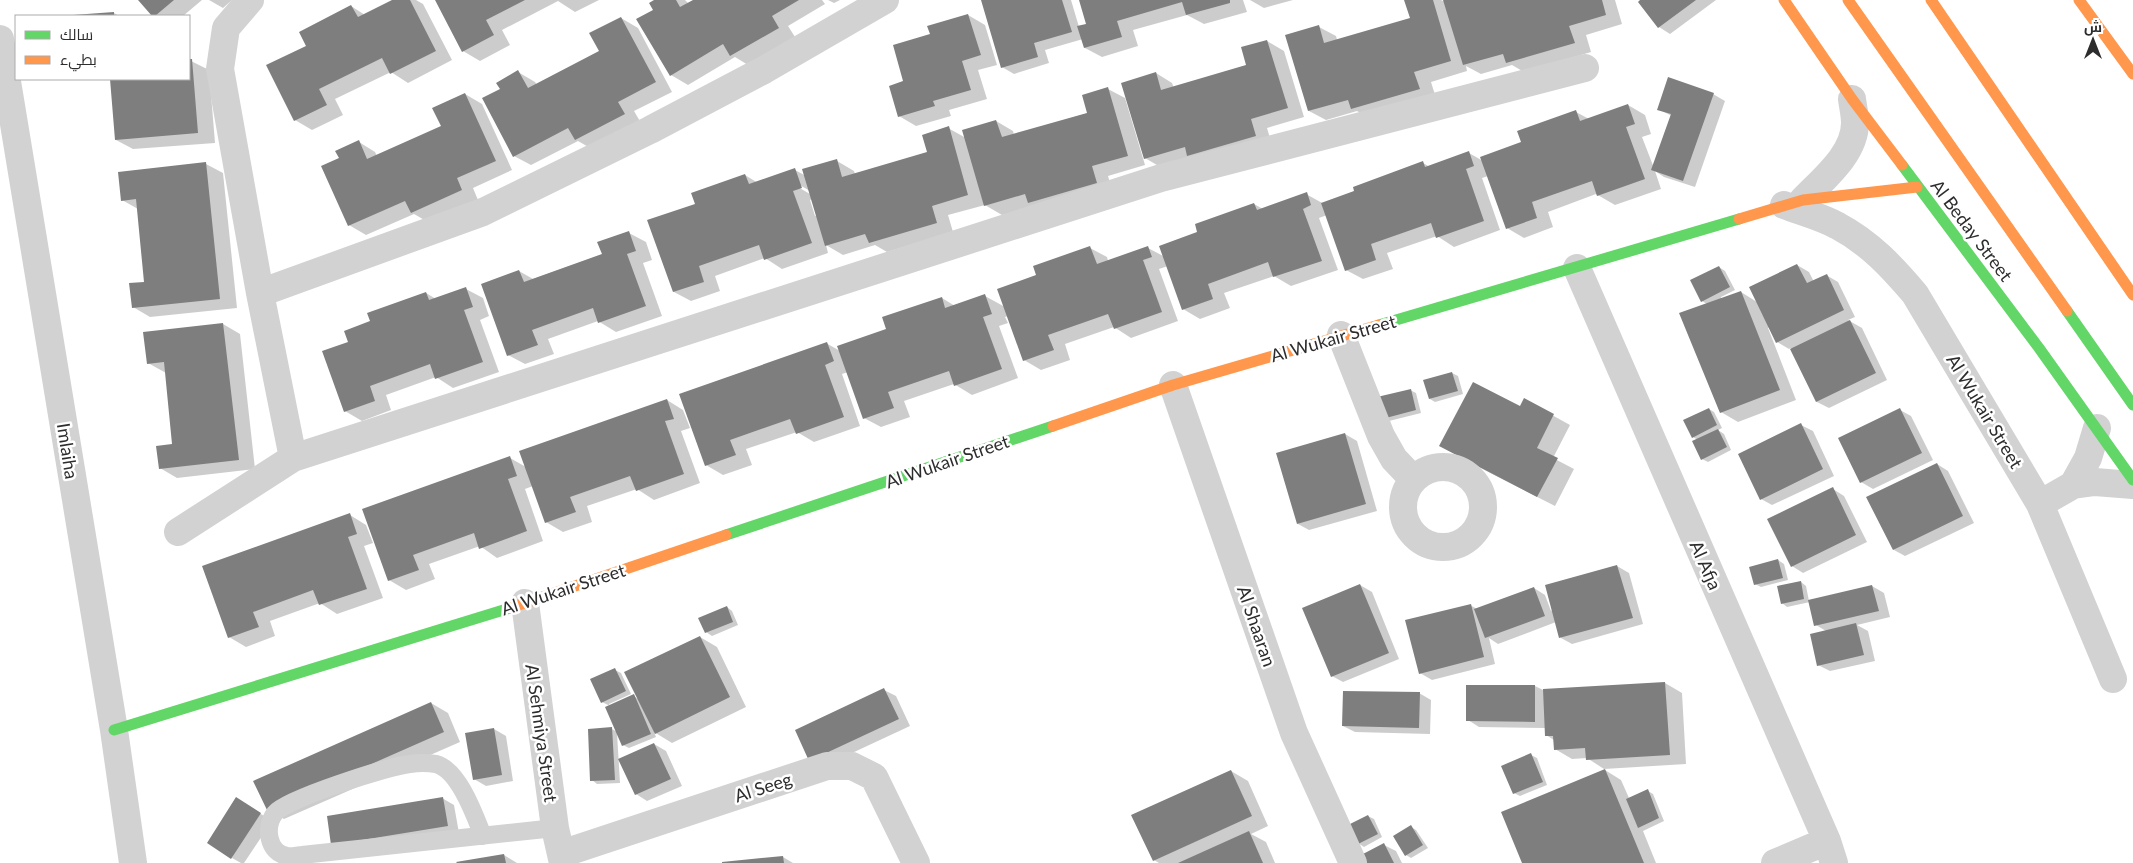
<svg xmlns="http://www.w3.org/2000/svg" width="2133" height="863" viewBox="0 0 2133 863" font-family="Lato,Cairo,sans-serif">
<style>
.shadow{fill:#0003;fill-rule:evenodd}
.building{fill:#7e7e7e}
.lines{fill:none;stroke-linecap:round;stroke-linejoin:round}
.lane{stroke:#d2d2d2;stroke-width:18}
.street{stroke:#d2d2d2;stroke-width:28}
.fast{stroke:#63d668;stroke-width:11}
.slow{stroke:#ff974d;stroke-width:11}
.labels{text-anchor:middle;dominant-baseline:central;stroke-width:5;stroke-linejoin:round;paint-order:stroke}
.street-label{font-size:18px;fill:#2d2d2d;stroke:#fff}
</style>
<rect width="100%" height="100%" fill="#fff"/>
<path class="shadow" d="M140,0H202L183,16H154Z
M209,0H232L223,8Z
M395,0H416L423,4L452,60L408,83L391,72L335,99L343,115L312,130L295,120L268,66L308,46L351,6L365,15Z
M437,0H599L575,12L558,1L502,30L510,45L480,61L463,51Z
M657,0H685L689,4L695,0H822L825,4L788,26L795,37L748,65L735,57L688,85L671,75L654,10Z
M828,0H840L834,3Z
M985,0H1071L1079,27L1087,24L1080,0H1243L1247,12L1204,24L1187,15L1133,30L1138,46L1102,57L1085,48L1083,39L1045,50L1049,63L1014,74L1002,67Z
M1250,0H1293L1264,8Z
M1410,0H1441L1445,2V0H1615L1622,24L1586,35L1591,52L1524,72L1512,65L1481,74L1466,66L1467,71L1431,82L1436,98L1369,118L1357,111L1326,120L1309,111L1319,27L1336,36L1337,40L1411,19Z
M1642,0H1716L1670,34L1659,27Z
M114,13L119,16H73Z
M968,15L985,25L997,65L978,70L987,99L949,110L951,116L916,126L899,116L905,82L932,35Z
M621,18L638,28L672,92L634,111L641,123L592,149L578,141L531,165L514,156L501,89L518,72L535,82L537,85L601,52Z
M1267,41L1284,51L1304,117L1267,128L1272,145L1162,168L1145,158L1156,73L1172,83L1174,88L1248,66Z
M189,60L209,70L215,143L133,149L116,140L111,79H189Z
M1108,89L1125,98L1145,165L1108,176L1113,193L1002,215L985,205L948,215L953,232L887,252L875,245L843,255L826,245L828,253L782,269L765,258L715,276L720,291L691,301L674,292L696,205L745,175L758,183L795,170L806,176L837,161L854,171L855,174L928,153L948,128L966,138L996,121L1013,131L1014,135L1088,113ZM798,184L810,191V194L796,186ZM812,199L817,215L815,216L810,200Z
M465,94L482,104L512,170L473,188L478,200L428,222L414,214L366,235L349,225L359,142L375,152L377,156L442,127Z
M1713,94L1725,101L1695,187L1664,177L1655,171L1661,189L1615,205L1596,194L1548,212L1553,227L1524,238L1507,228L1488,176L1482,178L1500,230L1454,247L1437,236L1387,253L1393,269L1363,279L1346,270L1327,215L1319,218L1338,270L1291,286L1274,276L1224,293L1230,308L1200,319L1183,309L1168,266L1159,269L1178,321L1131,338L1114,327L1065,344L1070,360L1041,370L1024,360L1008,316L1005,317L1008,323L999,326L1018,378L972,395L954,384L904,401L910,417L881,427L864,418L848,372L842,374L860,426L814,442L797,432L746,449L752,465L723,475L706,465L681,394L826,343L840,351L888,330L942,298L955,306L985,296L1005,307L1038,276L1090,248L1107,257L1108,261L1148,248L1165,257L1199,233L1254,204L1263,209L1306,194L1324,204L1423,163L1430,167L1469,153L1483,161L1522,143L1576,112L1589,119L1628,105L1645,115L1651,134L1642,137L1654,168L1672,116L1658,109Z
M206,164L223,173L237,308L150,317L133,307L145,283L138,209L122,200Z
M629,233L646,242L652,260L643,263L662,316L616,332L598,321L548,339L554,354L525,364L508,355L519,271L533,279L603,254Z
M1797,265L1809,272L1814,282L1826,275L1838,282L1855,317L1848,320L1862,328L1887,380L1829,408L1817,402L1791,348L1789,349L1777,342L1770,327L1768,328L1796,400L1738,422L1721,412L1707,304L1702,301L1719,267L1725,271L1735,290L1721,297V299L1741,292L1757,302Z
M466,289L483,298L489,316L480,320L499,372L453,388L436,377L386,395L391,410L362,421L345,411L350,343L426,293L436,299Z
M223,324L240,334L255,469L177,478L160,468L174,445L166,373L148,363L144,333Z
M1452,373L1458,376L1463,394L1435,402L1430,399Z
M1410,390L1416,393L1421,413L1389,421L1383,418Z
M667,400L683,410L690,428L681,431L700,483L654,500L637,489L587,506L592,522L563,532L546,522L533,486L525,489L543,541L497,558L480,546L429,564L435,579L406,590L389,580L364,510L510,458L526,467Z
M1525,400L1570,425L1553,458L1574,469L1555,506L1457,456L1520,408Z
M1709,409L1714,412L1722,428L1718,430L1724,434L1731,450L1708,462L1702,459L1698,440L1693,437Z
M1900,410L1911,416L1933,460L1873,489L1861,482Z
M1801,425L1813,431L1834,476L1772,505L1761,499Z
M1345,434L1357,441L1377,511L1309,530L1298,524Z
M1937,464L1948,471L1974,523L1905,556L1894,550Z
M1833,489L1844,496L1867,542L1803,573L1792,566Z
M350,515L366,525L373,543L364,546L383,598L337,614L320,603L270,621L275,636L246,647L229,637L204,567Z
M1778,560L1784,564L1788,580L1761,587L1755,584Z
M1617,566L1629,573L1643,624L1572,644L1561,638L1556,622L1498,644L1489,638L1495,664L1432,680L1420,673L1470,605L1477,609L1534,588L1545,595L1551,611Z
M1801,582L1806,586L1809,601L1872,586L1884,593L1890,617L1857,625L1868,631L1875,661L1830,671L1818,665L1826,631L1816,625L1810,602L1787,607L1782,603Z
M1360,585L1372,592L1399,659L1343,682L1332,676Z
M727,607L732,611L738,625L712,636L706,632Z
M700,637L717,647L746,707L672,743L654,732L656,737L629,748L623,745L617,733L620,783L597,784L592,780L612,729L617,732L634,696L638,699Z
M615,670L621,673L631,694L609,704L610,706L602,702Z
M1665,683L1682,693L1686,764L1604,769L1587,758L1572,759L1555,749L1554,740L1546,735V728L1479,727L1468,720L1535,686L1543,690Z
M884,690L896,696L910,726L822,767L810,760Z
M1419,693L1431,700L1430,734L1355,732L1343,726Z
M431,703L448,713L460,742L284,819L268,809Z
M494,729L506,736L513,781L486,786L474,779Z
M654,744L666,751L682,786L647,801L636,794Z
M1531,755L1537,758L1547,785L1520,796L1514,793Z
M1605,770L1621,780L1629,798L1648,791L1653,794L1664,821L1643,831L1656,863H1523Z
M1231,771L1248,781L1268,826L1251,834L1266,842L1275,863H1159L1154,860Z
M442,798L454,805L459,833L332,845Z
M248,806L272,821L244,863H241L232,858Z
M1368,816L1374,819L1382,837L1364,847L1358,843Z
M1411,827L1416,830L1428,848L1411,858L1406,855Z
M1384,845L1396,851L1402,863H1369Z
M504,855L517,863H458Z
M783,857L793,863H721Z"/>
<path class="building" d="M138,0H174L155,16H152Z
M392,0H410L436,51L390,74L382,58L319,89L327,105L294,121L266,65L306,46L299,32L351,5L358,17Z
M435,0H525L486,20L494,35L462,52Z
M654,0H676L680,7L693,0H799L772,16L779,28L730,56L723,44L670,76L636,19L653,10L649,3Z
M981,0H1062L1072,32L1034,43L1038,57L1001,68Z
M1079,0H1230V3L1186,15L1182,2L1117,21L1122,37L1084,48L1077,26L1086,24Z
M1404,0H1433L1451,61L1414,72L1420,89L1351,109L1348,100L1308,111L1285,35L1319,25L1324,43L1410,18Z
M1443,0H1602L1606,15L1569,26L1575,43L1506,63L1503,54L1463,65Z
M1640,0H1696L1658,28L1638,2Z
M114,12V16H73V15Z
M968,14L981,55L962,61L971,90L933,101L935,106L898,117L889,86L903,81L893,45L930,34L927,26Z
M621,17L656,82L618,102L625,114L575,140L568,128L513,157L482,98L500,89L496,83L518,70L528,88L599,51L589,33Z
M1267,40L1288,108L1251,119L1256,136L1187,156L1185,147L1144,159L1121,83L1156,72L1161,90L1246,65L1241,47Z
M189,59H192L198,133L115,140L110,79H189Z
M1668,77L1714,93L1683,181L1651,170L1671,114L1657,110Z
M1108,87L1128,156L1092,166L1097,183L1028,203L1025,194L984,206L962,130L996,120L1002,137L1087,113L1082,95Z
M465,93L496,161L457,178L462,190L411,213L405,201L348,226L321,166L339,158L335,151L359,140L367,159L441,126L432,108Z
M1628,104L1635,124L1626,127L1645,179L1597,196L1592,181L1532,202L1537,218L1506,229L1480,157L1521,142L1517,131L1576,110L1580,121Z
M949,126L968,195L932,206L937,223L869,243L865,234L825,246L802,169L837,159L842,177L927,152L922,135Z
M1469,151L1474,166L1466,169L1484,221L1436,238L1431,223L1371,244L1376,260L1345,271L1321,203L1354,191L1353,187L1423,161L1425,167Z
M206,162L220,299L132,308L129,283L144,282L136,199L121,201L118,172Z
M795,168L802,188L793,191L812,243L764,260L759,245L699,266L704,282L673,292L647,220L695,204L691,193L745,174L749,184Z
M1307,192L1311,205L1303,209L1322,261L1273,277L1268,262L1208,284L1213,299L1182,310L1159,246L1197,232L1195,224L1254,203L1257,210Z
M629,231L636,251L627,254L646,306L598,323L593,308L532,330L538,345L507,356L481,284L519,270L524,282L602,254L597,242Z
M1090,246L1097,264L1148,246L1152,257L1143,260L1162,312L1114,329L1108,314L1048,335L1054,350L1023,361L997,289L1036,275L1033,266Z
M1797,264L1807,283L1827,274L1844,310L1776,343L1749,287Z
M1719,266L1730,287L1701,302L1690,280Z
M466,287L473,307L464,310L483,362L435,379L430,364L370,386L375,401L344,412L322,351L348,342L344,331L370,321L367,313L426,292L429,300Z
M1741,291L1780,390L1720,413L1679,313Z
M985,294L992,314L983,317L1002,369L954,386L949,371L888,392L894,408L863,419L837,346L886,329L882,317L942,297L945,308Z
M1850,320L1876,373L1816,402L1790,349Z
M223,323L239,460L159,469L156,446L172,444L164,362L147,364L143,332Z
M827,342L834,361L825,365L844,417L796,434L790,419L730,440L736,455L705,466L679,394Z
M1452,372L1458,391L1429,399L1423,380Z
M1473,382L1520,406L1524,398L1554,414L1537,448L1558,458L1537,497L1439,446Z
M1411,389L1416,410L1382,419L1377,397Z
M667,399L674,419L665,421L684,474L636,491L630,476L570,497L576,512L545,523L519,451Z
M1709,408L1717,425L1692,438L1683,420Z
M1900,408L1922,453L1860,483L1838,438Z
M1801,423L1823,469L1760,500L1738,454Z
M1718,429L1727,447L1701,460L1692,441Z
M1345,433L1366,504L1297,524L1276,453Z
M510,456L517,476L508,479L527,531L479,549L474,533L413,555L419,570L388,581L362,509Z
M1937,463L1963,516L1893,550L1866,497Z
M1833,487L1856,535L1791,567L1767,519Z
M350,513L357,534L348,537L367,589L319,605L313,590L253,612L259,627L228,638L202,566Z
M1778,559L1783,578L1754,585L1749,567Z
M1617,565L1633,618L1559,638L1545,585Z
M1801,581L1804,599L1781,604L1777,586Z
M1360,584L1389,653L1331,677L1302,608Z
M1872,585L1879,611L1814,626L1808,600Z
M1534,587L1545,616L1485,638L1474,609Z
M1471,604L1484,657L1419,674L1405,620Z
M727,606L733,622L705,633L698,618Z
M1856,623L1864,655L1817,666L1810,634Z
M700,636L730,697L655,734L624,672Z
M615,668L626,691L601,703L590,679Z
M1665,682L1670,755L1586,760L1585,748L1554,750L1553,736H1545L1543,689Z
M1466,685H1535V722L1466,721Z
M884,688L899,719L809,761L795,730Z
M1343,691L1420,692L1419,728L1342,726Z
M634,694L651,734L622,746L605,707Z
M431,702L444,732L267,810L253,781Z
M612,727L615,780L590,781L588,729Z
M494,728L502,775L473,780L465,733Z
M654,743L671,779L635,795L618,759Z
M1531,753L1543,782L1513,794L1501,766Z
M1605,769L1644,863H1522L1501,812Z
M1231,770L1252,816L1153,861L1131,815Z
M1648,789L1659,818L1638,828L1626,799Z
M236,797L261,813L231,859L207,843Z
M443,797L448,826L331,845L327,816Z
M1368,815L1378,834L1358,844L1348,825Z
M1411,825L1423,845L1405,856L1393,836Z
M1249,831L1263,863H1178Z
M1384,843L1394,863H1367L1363,854Z
M504,854L506,863H457L456,862Z
M783,856L784,863H722V862Z"/>
<g class="lines">
<path class="lane" d="M483,836C475,816 459,770 436,764C429,763 417,763 410,764C389,766 286,799 275,813C264,827 268,853 287,856C292,857 298,855 302,855L555,828"/>
<path class="street" d="M250,0L226,28L220,69L260,293L293,458
M0,39L114,730L133,863
M1803,200C1823,179 1855,154 1855,123C1855,115 1853,107 1852,99
M1784,205C1802,212 1822,217 1838,226C1870,243 1892,267 1915,294L2040,504L2113,679
M1577,268L1827,841L1834,863
M260,293L483,212L650,130L764,70L885,0
M1341,335L1381,436L1394,459L1413,479
M1173,385L1294,733L1353,863
M1403 507a40 40 0 1 1 80 0a40 40 0 1 1-80 0Z
M2073,485L2088,458L2097,428
M2040,504L2073,485L2095,482L2133,485
M178,532L293,458L1161,178L1585,68
M525,603L555,828L563,863
M561,854L827,766H852L874,777L916,863
M1775,863L1827,841"/>
<path class="fast" d="M1902,165L2039,348L2133,480
M2067,311L2133,405
M1379,325L1739,219
M726,535L1053,426
M114,730L513,607"/>
<path class="slow" d="M1784,0L1852,99L1902,165
M1848,0L2067,311
M1931,0L2133,295
M2079,0L2133,74
M1739,219L1803,200L1917,187
M1053,426L1173,385L1379,325
M513,607L726,535"/>
</g>
<g class="labels">
<g class="street-label">
<text transform="translate(1972 230) rotate(53)">Al Beday Street</text>
<text transform="translate(1333 338) rotate(-16)">Al Wukair Street</text>
<text transform="translate(1985 411) rotate(59)">Al Wukair Street</text>
<text transform="translate(68 451) rotate(81)">Imlaiha</text>
<text transform="translate(947 461) rotate(-19)">Al Wukair Street</text>
<text transform="translate(1706 565) rotate(66)">Al Afja</text>
<text transform="translate(563 589) rotate(-18)">Al Wukair Street</text>
<text transform="translate(1257 626) rotate(71)">Al Shaaran</text>
<text transform="translate(542 733) rotate(82)">Al Sehmiya Street</text>
<text transform="translate(763 787) rotate(-18)">Al Seeg</text>
</g>
</g>
<rect x="15" y="15" width="175" height="65" fill="#ffffff" stroke="#ababab"/>
<rect x="25" y="31" width="25" height="8" fill="#63d668" stroke="#ababab"/>
<text x="60" y="40" font-size="15" fill="#2d2d2d">سالك</text>
<rect x="25" y="56" width="25" height="8" fill="#ff974d" stroke="#ababab"/>
<text x="60" y="65" font-size="15" fill="#2d2d2d">بطيء</text>
<g transform="translate(2093 40)" stroke="#ffffff" stroke-width="4" paint-order="stroke">
<path d="M0-4L9 19L0 12L-9 19Z" fill="#2d2d2d"/>
<text y="-8" font-size="14" font-weight="bold" text-anchor="middle" fill="#2d2d2d">ش</text>
</g>
</svg>
